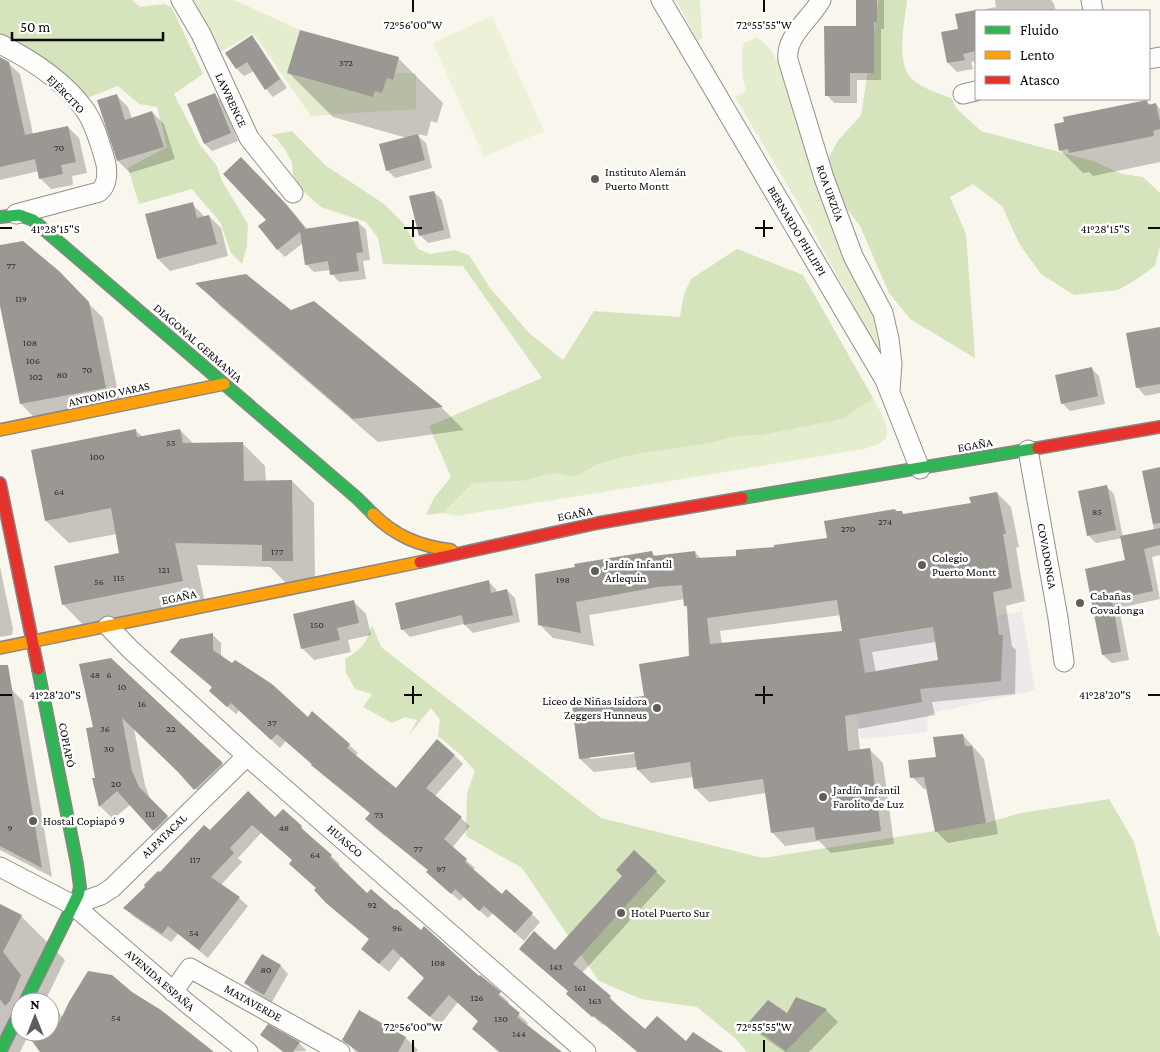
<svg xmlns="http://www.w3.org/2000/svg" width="1160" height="1052" viewBox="0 0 1160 1052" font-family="'Crimson Pro',serif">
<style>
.industrial{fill:#efe9eb}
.green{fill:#e4edce}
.forest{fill:#d5e4bc}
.pitch{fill:#edf1d7}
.shadow{fill:#0003;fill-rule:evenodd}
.building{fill:#9b9894;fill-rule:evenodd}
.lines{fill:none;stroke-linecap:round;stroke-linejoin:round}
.street-casing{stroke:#92908c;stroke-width:21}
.fast-casing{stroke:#888783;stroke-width:14}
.slow-casing{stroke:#888783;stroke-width:14}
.jam-casing{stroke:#888783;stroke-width:14}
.street{stroke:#fefefc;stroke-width:19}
.fast{stroke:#30b455;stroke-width:11}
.slow{stroke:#ff9f0a;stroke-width:11}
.jam{stroke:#e5322d;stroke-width:11}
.ticks{fill:none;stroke:#0a0a0a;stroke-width:2}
.poi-dot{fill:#5e5d59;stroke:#fff;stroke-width:2}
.labels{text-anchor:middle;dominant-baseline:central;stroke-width:5;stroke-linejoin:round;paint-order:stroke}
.number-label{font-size:10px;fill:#2e2e2c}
.street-label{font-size:12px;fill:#0a0a0a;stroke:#fff}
.poi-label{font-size:12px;fill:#0a0a0a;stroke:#fff;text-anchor:start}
.ticks-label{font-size:12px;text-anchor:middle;fill:#0a0a0a;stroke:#fff;stroke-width:5;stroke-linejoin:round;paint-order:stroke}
</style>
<rect width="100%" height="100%" fill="#f9f6ed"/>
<path class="industrial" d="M1022,611L1035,690L928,714L927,732L861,739L842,643L943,626Z"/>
<path class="green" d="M190,0H234L300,30L294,50L302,78L373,97L375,91L382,93L387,78L394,73H416V109L311,116L253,33L221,52Z
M676,0H700L702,38L698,42Z
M755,38C769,42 775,58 782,70L877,327L882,344L880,355L799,205L735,97L746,91C742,74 740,60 744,43Z
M873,398C878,409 895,431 883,441C878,445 870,447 864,449L457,516L443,513L473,483L522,481L554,473L575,477L598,464L636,454L705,444L739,436L763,435L843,419Z"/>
<path class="forest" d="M0,0H132L140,7L165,4L172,8L203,74L174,94L200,145L217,166L222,181L248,224L247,246L242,264L231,253L220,222L192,189L139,204L128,168L167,147L157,107L139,104L118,86L82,100L0,43Z
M879,0H907C905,21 895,63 912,79C923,89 938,93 951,98L957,109L981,131L1093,161L1122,174L1143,177L1160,193V246L1155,266L1137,279L1118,290L1074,295L1041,274L1020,245L1002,206L973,184L950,197L966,234L975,358L910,319L889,293L860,226L844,205L836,183L826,163L837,142L861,115Z
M292,131L325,165L384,204L404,224L418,249L430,254L455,250L469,255L490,288L529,333L563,360L594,311L680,317L684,294L691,279L737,249L803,275L873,398L843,419L763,435L739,436L705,444L636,454L598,464L575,477L554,473L522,481L473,483L443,513L426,515L434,498L451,477L429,426L542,378L463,266L383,264L378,238L366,222L321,207L303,191L293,175L292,163L286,151L277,139L271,135Z
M372,625L381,647L601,818L763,858L986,823L1021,813L1109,799L1134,842L1157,931L1160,937V1052H747L736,1039L697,1007L641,999L599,981L522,868L466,836L467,793L475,771L461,755L438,736L440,720L431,708L408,736L417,720L405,717L392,723L363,707L372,694L355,689L346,673L345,659C363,648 365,645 372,625Z"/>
<path class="pitch" d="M492,16L544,131L484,157L433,43Z"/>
<path class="shadow" d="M857,0H884V29H881V80H857V103H834L827,95L857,27Z
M995,0H1051L1054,4L1056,11H976V61L971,62L973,69L957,72L948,63L960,30L957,15L996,7Z
M252,37L259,45L287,88L273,97L266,89L254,71L244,76L237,69Z
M398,58L443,103L437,123L431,121L427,136L416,134L426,143L432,168L395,178L387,170L407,138L333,117L289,73Z
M0,63H8L20,74L33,134L68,127L79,138L87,173L72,176L73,185L51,189L40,178L39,171L0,180Z
M214,94L222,102L238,141L212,151L205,144Z
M116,95L128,107L132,119L152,112L164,124L175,159L130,173L118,161L99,101Z
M1146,101L1151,105L1156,104L1160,109V162L1093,176L1089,172L1083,173L1060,150Z
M241,159L294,213L307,229L358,222L366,230L370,260L363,261L366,279L339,282L332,274L331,270L314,272L306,264L303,243L285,257L277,249L268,220Z
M434,192L442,200L451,238L428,243L420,235Z
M192,204L205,217L209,216L221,228L228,256L170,271L158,259Z
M0,247L58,272L103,318L120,402L35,418L21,404L0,299Z
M198,284L291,312L314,302L442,408L464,430L378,442L220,306Z
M1160,329V393L1145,396L1138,388Z
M1091,368L1099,376L1105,404L1070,411L1062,403Z
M135,430L143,437L180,430L194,444H243L265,466L266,481H292L314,503L315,583H286L270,567L197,565L205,603L85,627L63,604L121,554L117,534L69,543L46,521Z
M1160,468V555L1152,557L1160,599L1119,608L1129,660L1112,663L1103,655L1087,570L1127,561L1122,538L1096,543L1088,535L1106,486L1114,494L1123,537L1154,530L1143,472Z
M997,493L1011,507L1019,547L1016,548L1025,601L1006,606L1012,646L1016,650L1015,694L932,702L935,715L858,729L860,750L869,749L883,763L894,844L831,853L819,841L785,846L772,832L766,793L709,802L696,789L694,777L651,783L638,770L637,767L594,772L580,759L574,706L645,697L690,657L688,608L686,606L685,599L589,615L594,646L553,638L539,624L652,552L656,557L695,552L701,559L737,557L775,548L828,539L897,512H901L905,515L972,504ZM841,615L844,632L722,644L720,631ZM936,642L939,661L876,673L872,652ZM640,750V753L590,759V757Z
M0,567L13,629L12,635L0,637Z
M488,581L496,589L497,593L507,590L515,598L520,622L473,633L464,624L410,637L402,629Z
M354,602L366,614L371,635L348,640L351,652L314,660L302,648Z
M213,635L221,643V657L308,718L313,713L358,753L355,756L396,789L437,741L455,756L463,764L435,796L470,826L452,848L475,868L473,870L502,896L532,914L540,922L524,941L493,913L488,918L464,897L460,901L436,880L429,871L375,828L366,819L371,814L321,773L286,741L280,748L240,710L236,714L219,700L213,688L180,660Z
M111,659L236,777L208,802L182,774L134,729L145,785L151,801L180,829L167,843L131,804L113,819L100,806L94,779H96L94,728Z
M12,690L23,701L52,877L0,850V693Z
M963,735L984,759L998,834L948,843L936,831L928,789H924L912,777L937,759Z
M276,819L301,827L310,836H309L340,864L338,866L367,895L479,978L480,977L509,1002L507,1004L528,1023L526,1025L560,1052H498L482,1037L479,1021L458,1002L440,1025L418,1007L426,978L402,956L389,972L372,958L370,940L317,888L293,861L262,832L238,858L242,862L221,885L239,898L248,906L208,958L178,934L171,942L133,916L125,908L160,874L210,832Z
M634,852L666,881L582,973L610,997L619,1007L618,1008L645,1031L721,1052H637L604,1024L603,1025L577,1003L569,992L530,958L555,952L624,876Z
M0,906L21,916L65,960L47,997L63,1018L132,993L212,1052H42L29,1034L20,1052H0ZM20,1002H50V1032H20Z
M262,955L281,966L288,974L272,1002L253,991L246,983Z
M796,999L826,1010L838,1022L809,1052H785L761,1035L749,1023L787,1015Z
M360,1012L406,1038L418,1050L416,1052H356L344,1040Z
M262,1035L299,1043L307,1051L283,1052Z"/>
<path class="building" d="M856,0H877V22H874V73H850V96H825L824,26H856Z
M976,10V51L963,54L965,60L947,63L941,32L958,29L955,14Z
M300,30L399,57L393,80L387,78L382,93L375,91L373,97L287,73Z
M252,35L280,79L265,90L247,62L236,69L225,53Z
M0,57L9,62L25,135L68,126L76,162L61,165L63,174L39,179L35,159L0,167Z
M215,93L231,133L204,144L187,104Z
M117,94L125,120L152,111L164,147L117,161L97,100Z
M1147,100L1148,105L1156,103L1160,122V129L1153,131L1154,136L1069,153L1068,149L1059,151L1054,124L1064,122L1063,117Z
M418,134L425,160L386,171L379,144Z
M241,157L286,204L305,228L304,229L358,221L363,252L356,253L359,271L330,275L328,261L305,265L300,232L277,250L258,226L266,220L223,174Z
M434,191L444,230L419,236L409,196Z
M193,202L197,218L209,215L217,244L157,259L145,214Z
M23,241L59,271L89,302L106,388L20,404L0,306V245Z
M246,274L291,310L314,301L443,407L353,419L195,283Z
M1160,327V384L1136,388L1126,333Z
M1092,367L1098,396L1061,404L1055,375Z
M136,429L137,437L180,429L183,443L243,442L244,481L292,480L293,561H262V545L175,543L183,581L62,605L54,566L119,553L111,508L45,521L31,450Z
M1160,467V523L1153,524L1142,471Z
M1107,485L1116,530L1087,536L1078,491Z
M997,492L1006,534H1003L1012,588L993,592L999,635H1003L1001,681L920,689L922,702L845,716L848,751L870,748L881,831L816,840L814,827L771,833L763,779L694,789L690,762L637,770L634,752L579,759L572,705L644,696L639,664L689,656L687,606H684L682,585L657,587L576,602L581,633L538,625L535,574L575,567L574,564L652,551L653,556L695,551L696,558L736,556V550L774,547V545L827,538L824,521L895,509L896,511H902L903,514L971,503L969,497ZM837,600L842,631L710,644L707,618ZM933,627L938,660L865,673L859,639Z
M1160,528V545L1144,549L1153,591L1112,600L1121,652L1102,655L1085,569L1125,560L1120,536Z
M489,580L491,593L507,589L513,615L464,625L462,615L401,630L395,603Z
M354,600L359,623L337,628L340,640L301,649L293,614Z
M213,633V650L232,663L235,660L272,684L308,717L312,711L350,744L347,748L396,788L437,739L455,755L426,788L462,817L444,839L467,859L465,862L502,894L506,889L533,913L515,933L484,906L479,911L455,889L451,894L426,872L428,870L365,819L370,813L311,765L312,764L277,734L271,740L231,703L227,707L209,691L212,687L170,652L180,639Z
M111,658L223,763L194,790L178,772L122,718L132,771L139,787L168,816L153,831L117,791L99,807L92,778H95L86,728L93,727L79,664Z
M0,665H8L42,868L0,846Z
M963,734L965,746H972L986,823L935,832L924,777L910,778L908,760L936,757L933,737Z
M248,791L275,817L283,809L302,826L301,828L332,855L330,857L367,893L371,889L395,910L396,909L421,930L424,926L479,976L480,975L501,992L498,995L520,1013L517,1017L562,1052H500L472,1029L478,1021L449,995L430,1017L407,998L424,978L393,949L379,964L361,949L369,939L326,903L314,890L316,888L289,864L292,860L252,825L230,848L234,853L211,877L240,897L199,950L168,926L162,934L123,908L145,887L144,885L158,871L160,872L204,825L210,830Z
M634,850L657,871L573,964L611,996L609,998L645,1029L657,1016L686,1041L693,1032L723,1052H638L594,1016L592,1017L566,994L568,991L519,949L534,931L555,950L622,876L616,870Z
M0,904L22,915L3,952L21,975L10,1001L5,1006L0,999Z
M262,954L281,965L264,995L244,983Z
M88,971L112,975L132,992L161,1010L214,1052H40L27,1034V1032H50V1014L58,1025L69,1002Z
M796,997L827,1009L786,1051L748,1023L768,1000L787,1013Z
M359,1010L406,1037L398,1052H359L342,1040Z
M268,1024L300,1042L293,1052H284L260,1035Z"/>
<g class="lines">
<g class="street-casing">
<path id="street" d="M181,0L201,34L249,138L293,193
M661,0L885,380L920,469
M821,0C810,20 785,36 788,60L824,178L853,256L883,313L889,339L892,364L890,390
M1091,0L1093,11
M0,44C30,59 65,82 85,110C95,124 100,144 105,160C108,171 108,185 99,192L16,214
M1149,59L1160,57
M963,94L976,91
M1028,450L1058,618L1064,662
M108,626L130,649L247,756L586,1052
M0,867L73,905L188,1004L248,1052
M73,905L101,895L112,888L247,756
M173,992L190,968L340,1052"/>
</g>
<g class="fast-casing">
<path id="fast" d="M0,217L19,215L33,220L357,498L373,514
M742,498L1038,448
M25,1002L78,895L80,887L77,864L38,669
M0,1052L20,1012"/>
</g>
<g class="slow-casing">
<path id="slow" d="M0,430L224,384
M373,514C395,536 419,546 451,550
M0,648L420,562"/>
</g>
<g class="jam-casing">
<path id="jam" d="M1038,448L1160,427
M0,483L38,669
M420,562L598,523L742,498"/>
</g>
<use href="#street" class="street"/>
<use href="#fast" class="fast"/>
<use href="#slow" class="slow"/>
<use href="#jam" class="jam"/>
</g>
<path class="ticks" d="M413,0V12M764,0V12M413,220V237M764,220V237M0,228H12M404,228H422M755,228H773M1148,228H1160M413,686V704M764,686V704M0,695H12M404,695H422M755,695H773M1148,695H1160M413,1040V1052M764,1040V1052"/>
<g class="poi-dot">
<circle cx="595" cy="179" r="5"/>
<circle cx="922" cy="565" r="5"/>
<circle cx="595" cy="571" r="5"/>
<circle cx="1080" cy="603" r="5"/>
<circle cx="657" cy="708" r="5"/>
<circle cx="823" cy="797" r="5"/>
<circle cx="33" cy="821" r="5"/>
<circle cx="621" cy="913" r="5"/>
</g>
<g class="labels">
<g class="number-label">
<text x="346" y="62">372</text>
<text x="59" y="147">70</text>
<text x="11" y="265">77</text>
<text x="21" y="298">119</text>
<text x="30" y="342">108</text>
<text x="33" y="360">106</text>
<text x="87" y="369">70</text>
<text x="62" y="374">80</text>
<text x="36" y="376">102</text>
<text x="171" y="442">55</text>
<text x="97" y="456">100</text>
<text x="59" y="491">64</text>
<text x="1097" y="511">85</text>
<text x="885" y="521">274</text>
<text x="848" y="528">270</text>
<text x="277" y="551">177</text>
<text x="164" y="569">121</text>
<text x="119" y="577">115</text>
<text x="563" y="579">198</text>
<text x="99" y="581">56</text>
<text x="317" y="624">150</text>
<text x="95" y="674">48</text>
<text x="109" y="674">6</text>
<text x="122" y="686">10</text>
<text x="142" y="703">16</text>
<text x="272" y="722">37</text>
<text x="105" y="728">36</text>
<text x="171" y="728">22</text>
<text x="109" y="748">30</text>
<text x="116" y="783">20</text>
<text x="150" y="813">111</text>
<text x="379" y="814">73</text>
<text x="10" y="827">9</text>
<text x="284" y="827">48</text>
<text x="418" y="848">77</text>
<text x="315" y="854">64</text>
<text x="195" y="859">117</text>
<text x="441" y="868">97</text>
<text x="372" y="904">92</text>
<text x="397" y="927">96</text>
<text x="194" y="932">54</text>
<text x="438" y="962">108</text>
<text x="556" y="966">143</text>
<text x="266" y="969">80</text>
<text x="580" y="987">161</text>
<text x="477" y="997">126</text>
<text x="595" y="1000">163</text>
<text x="116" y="1017">54</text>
<text x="501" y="1018">130</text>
<text x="519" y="1033">144</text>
</g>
<g class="street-label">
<text transform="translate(66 94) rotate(46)">EJÉRCITO</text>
<text transform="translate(231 100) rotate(65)">LAWRENCE</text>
<text transform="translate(830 193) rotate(70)">ROA URZÚA</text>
<text transform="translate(797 231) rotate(59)">BERNARDO PHILIPPI</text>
<text transform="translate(198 343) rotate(41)">DIAGONAL GERMANIA</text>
<text transform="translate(109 394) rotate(-12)">ANTONIO VARAS</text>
<text transform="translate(975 445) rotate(-10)">EGAÑA</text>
<text transform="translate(575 514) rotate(-11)">EGAÑA</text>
<text transform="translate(1047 556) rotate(80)">COVADONGA</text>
<text transform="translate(179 597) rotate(-12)">EGAÑA</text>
<text transform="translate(67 745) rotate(79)">COPIAPÓ</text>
<text transform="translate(164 836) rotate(-44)">ALPATACAL</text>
<text transform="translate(345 841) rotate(41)">HUASCO</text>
<text transform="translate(160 980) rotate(41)">AVENIDA ESPAÑA</text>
<text transform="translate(253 1003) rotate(29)">MATAVERDE</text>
</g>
<g class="poi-label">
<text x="605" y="172">Instituto Alemán<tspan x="605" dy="14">Puerto Montt</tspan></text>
<text x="932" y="558">Colegio<tspan x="932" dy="14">Puerto Montt</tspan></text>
<text x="605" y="564">Jardín Infantil<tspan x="605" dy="14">Arlequin</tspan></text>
<text x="1090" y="596">Cabañas<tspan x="1090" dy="14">Covadonga</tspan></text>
<text x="647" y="701" text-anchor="end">Liceo de Niñas Isidora<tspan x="647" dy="14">Zeggers Hunneus</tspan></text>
<text x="833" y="790">Jardín Infantil<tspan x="833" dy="14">Farolito de Luz</tspan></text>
<text x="43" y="821">Hostal Copiapó 9</text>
<text x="631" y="913">Hotel Puerto Sur</text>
</g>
</g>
<g class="ticks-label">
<text x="413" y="29">72°56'00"W</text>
<text x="764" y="29">72°55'55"W</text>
<text x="55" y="233">41°28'15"S</text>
<text x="1105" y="233">41°28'15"S</text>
<text x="55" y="699">41°28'20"S</text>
<text x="1105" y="699">41°28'20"S</text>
<text x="413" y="1031">72°56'00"W</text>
<text x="764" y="1031">72°55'55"W</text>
</g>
<rect x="975" y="10" width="175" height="90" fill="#ffffff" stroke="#9d9d9d"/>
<rect x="985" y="26" width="25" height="8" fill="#30b455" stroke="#9d9d9d"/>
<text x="1020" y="35" font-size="15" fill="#0a0a0a">Fluido</text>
<rect x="985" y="51" width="25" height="8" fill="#ff9f0a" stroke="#9d9d9d"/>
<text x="1020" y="60" font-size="15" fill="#0a0a0a">Lento</text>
<rect x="985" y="76" width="25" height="8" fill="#e5322d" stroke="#9d9d9d"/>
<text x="1020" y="85" font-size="15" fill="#0a0a0a">Atasco</text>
<g transform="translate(35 1017)"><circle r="24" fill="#ffffff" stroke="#9d9d9d"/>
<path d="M0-4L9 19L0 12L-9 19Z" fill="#5e5d59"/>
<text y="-8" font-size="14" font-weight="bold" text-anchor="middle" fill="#0a0a0a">N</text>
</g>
<path d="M12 32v8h151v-8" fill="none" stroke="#0a0a0a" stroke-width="2.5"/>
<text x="20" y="32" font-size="15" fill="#0a0a0a" stroke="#ffffff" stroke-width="4" paint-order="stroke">50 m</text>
</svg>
